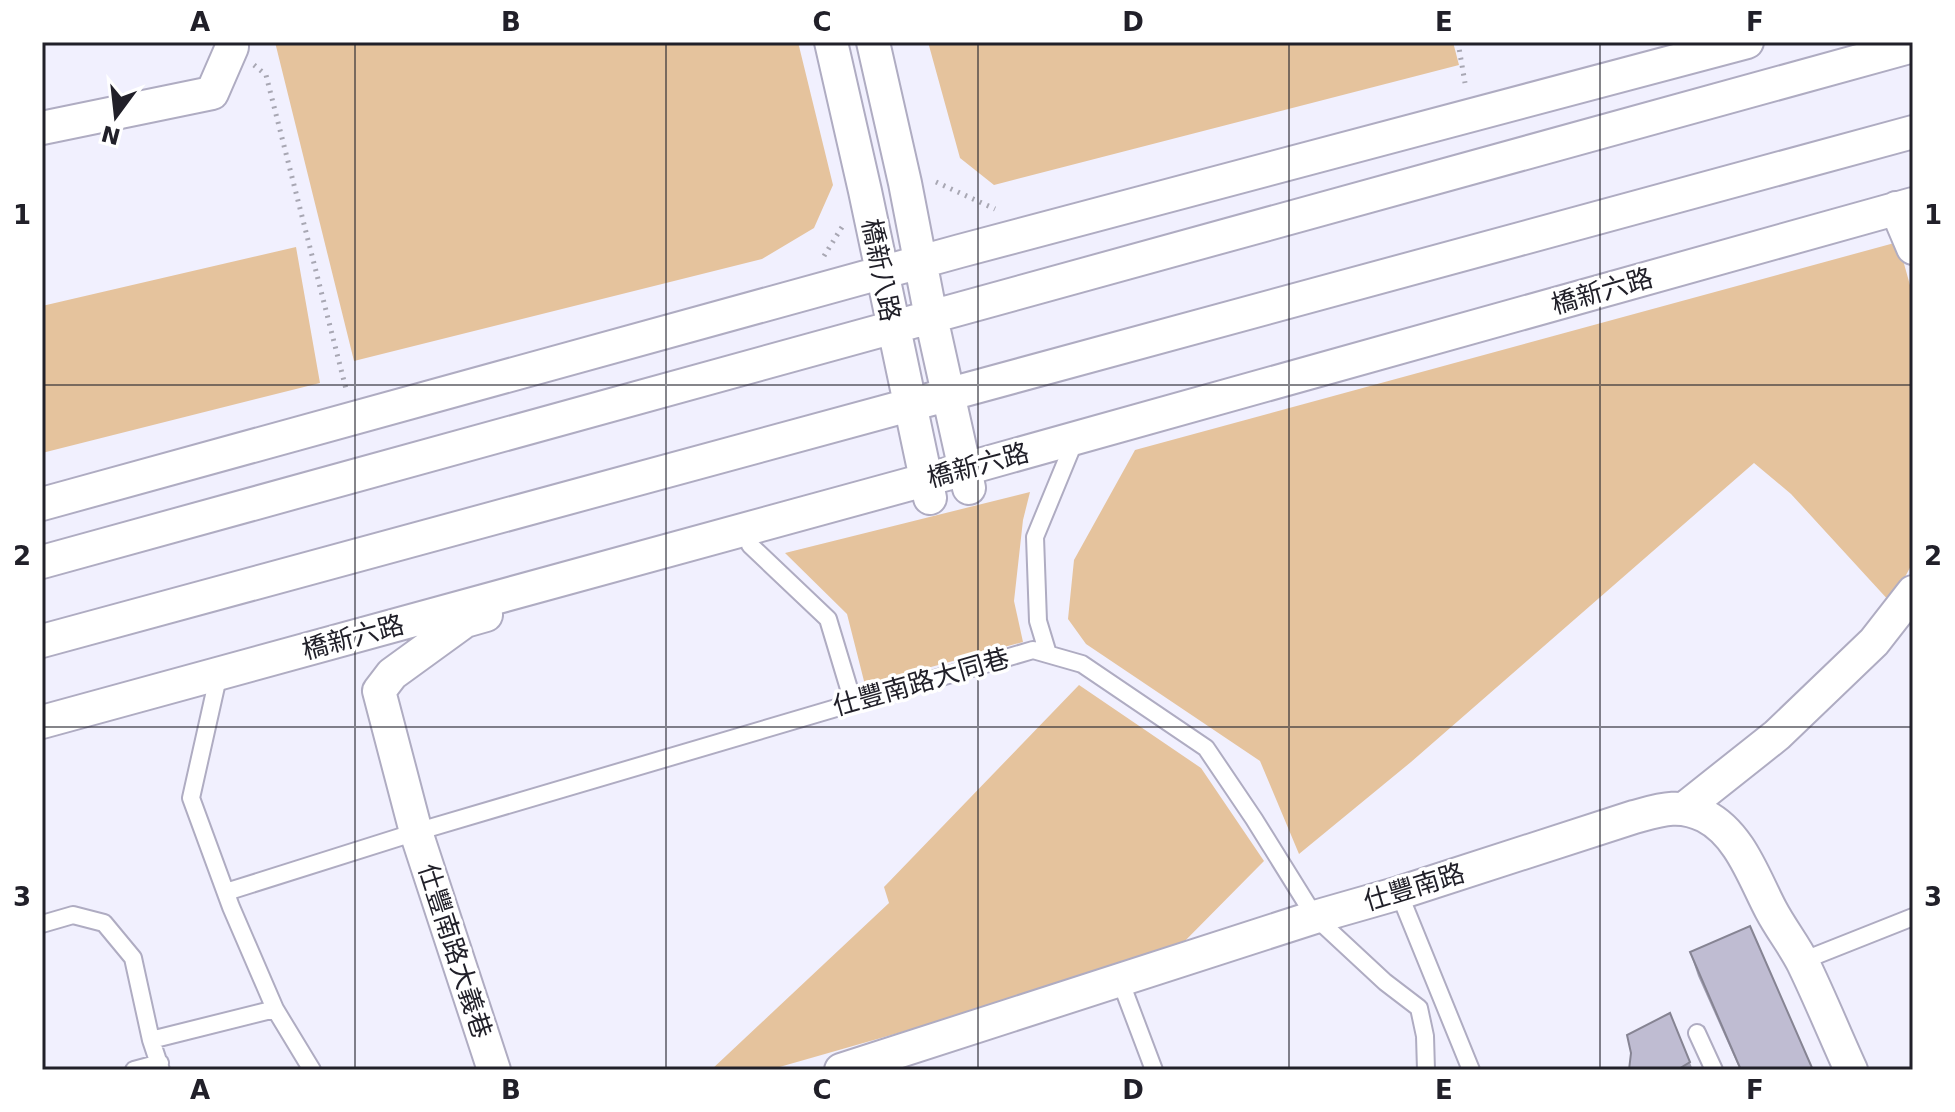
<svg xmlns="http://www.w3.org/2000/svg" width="1955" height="1112" viewBox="0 0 1955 1112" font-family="'DejaVu Sans','Noto Sans TC',sans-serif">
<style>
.green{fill:#e5c39d}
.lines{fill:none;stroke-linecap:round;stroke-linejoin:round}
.lane-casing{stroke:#afacc2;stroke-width:20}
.street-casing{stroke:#afacc2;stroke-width:36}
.path{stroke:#a8a7b3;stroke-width:5;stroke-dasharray:2 6;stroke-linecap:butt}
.lane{stroke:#fff;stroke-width:16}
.street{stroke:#fff;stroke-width:32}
.wall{fill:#a4a2b5}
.building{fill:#bfbcd2;stroke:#868493;stroke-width:2}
.grid{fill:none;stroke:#212029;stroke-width:2;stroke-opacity:0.55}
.labels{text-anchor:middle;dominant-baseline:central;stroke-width:7;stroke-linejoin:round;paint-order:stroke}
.street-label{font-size:26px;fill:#212029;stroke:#fff}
.neatline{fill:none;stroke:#212029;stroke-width:3}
.grid-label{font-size:26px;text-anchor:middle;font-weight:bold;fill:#212029}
</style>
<rect width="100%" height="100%" fill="#f1f0fe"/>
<path class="green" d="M275,42H798L833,185L814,228L762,259L354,361Z
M928,42H1453L1459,65L994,185L960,158Z
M1898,242L1913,296V562L1891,603L1791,494L1754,463L1411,762L1299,854L1260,761L1086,644L1068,619L1074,560L1135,450Z
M296,247L320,383L42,453V306Z
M1030,492L1023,520L1014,601L1023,642L865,685L847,614L785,553Z
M1079,685L1201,768L1264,861L1171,955L769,1070H711L889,903L884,887Z"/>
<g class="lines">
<g class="lane-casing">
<path id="lane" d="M750,545L828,619L853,702
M1048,654L1038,621L1035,537L1075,440
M219,673L191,798L231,907L275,1009L312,1070
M226,892L416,832L1033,650L1082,664L1206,748L1254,819L1315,917L1385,982L1419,1008L1425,1036L1426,1070
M1399,893L1471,1070
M42,924L73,915L104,923L133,958L151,1040L161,1070
M1802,961L1913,917
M1120,980L1154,1070
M1697,1033L1714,1070
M151,1040L275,1009
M134,1070L160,1063"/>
</g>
<g class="street-casing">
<path id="street" d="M831,42L865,191L930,498
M873,42L905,183L931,317L969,488
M42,128L212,93L232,47L231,42
M1896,208L1913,248
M42,504L960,251L1747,42
M42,562L1913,46
M486,615L465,621L392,674L379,691L416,832L494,1070
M42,641L1913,132
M42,722L965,469L1913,204
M1685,808L1777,735L1874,642L1913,592
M841,1070L1315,917L1399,893L1634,817C1660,810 1679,803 1705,816C1740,834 1754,878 1771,910C1781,929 1794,945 1803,963C1820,998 1835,1035 1851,1070"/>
</g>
<path class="path" d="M1458,42L1465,83
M254,65L266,75L346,389
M936,182L995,209
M824,256L842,227"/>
<use href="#lane" class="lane"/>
<use href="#street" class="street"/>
</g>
<path class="wall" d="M1690,952L1813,1070H1740L1698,976Z
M1670,1013L1693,1070H1629L1631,1053Z"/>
<path class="building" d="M1750,926L1813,1070H1741L1690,952Z
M1670,1013L1690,1062L1677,1070H1629L1631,1053L1627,1035Z"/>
<path class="grid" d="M355,42V1070M666,42V1070M978,42V1070M1289,42V1070M1600,42V1070M42,385H1913M42,727H1913"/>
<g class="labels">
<g class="street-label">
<text transform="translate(881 270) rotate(79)">橋新八路</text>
<text transform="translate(1602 291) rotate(-16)">橋新六路</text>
<text transform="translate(978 465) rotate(-15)">橋新六路</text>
<text transform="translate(353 637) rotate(-15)">橋新六路</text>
<text transform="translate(921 682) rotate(-16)">仕豐南路大同巷</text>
<text transform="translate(1414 887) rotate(-17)">仕豐南路</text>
<text transform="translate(455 951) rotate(72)">仕豐南路大義巷</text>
</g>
</g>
<rect width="1955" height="1112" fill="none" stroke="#ffffff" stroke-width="88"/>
<g transform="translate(116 116) rotate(195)" stroke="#ffffff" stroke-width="6" paint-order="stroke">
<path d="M0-6L14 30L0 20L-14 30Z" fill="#212029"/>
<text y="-12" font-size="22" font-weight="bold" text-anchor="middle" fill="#212029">N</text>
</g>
<rect x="44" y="44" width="1867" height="1024" class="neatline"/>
<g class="grid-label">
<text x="200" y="31">A</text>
<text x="511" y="31">B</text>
<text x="822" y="31">C</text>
<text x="1133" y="31">D</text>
<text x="1444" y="31">E</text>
<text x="1755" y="31">F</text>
<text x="22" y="224">1</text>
<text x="1933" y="224">1</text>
<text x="22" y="565">2</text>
<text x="1933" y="565">2</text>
<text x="22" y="906">3</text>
<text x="1933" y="906">3</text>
<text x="200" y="1099">A</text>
<text x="511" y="1099">B</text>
<text x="822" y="1099">C</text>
<text x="1133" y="1099">D</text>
<text x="1444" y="1099">E</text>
<text x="1755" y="1099">F</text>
</g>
</svg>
